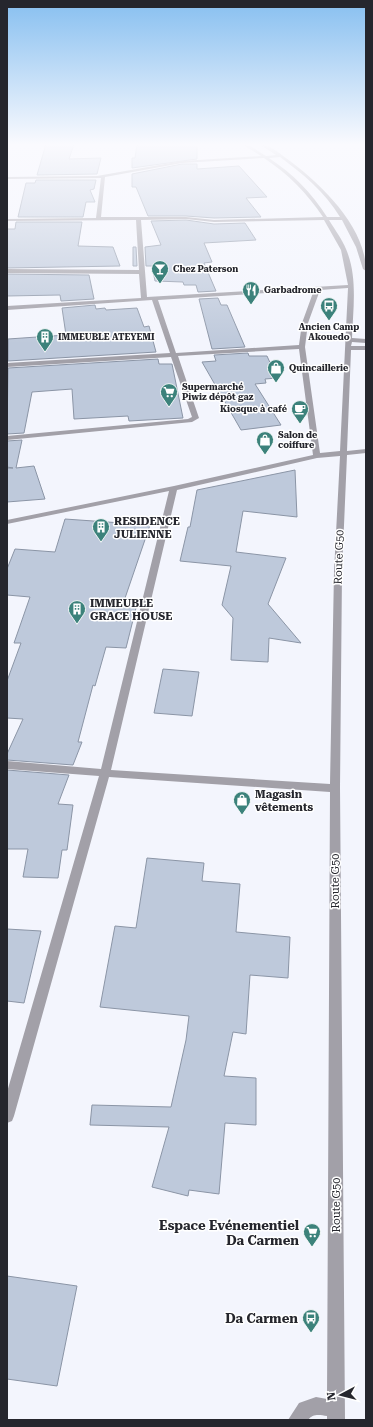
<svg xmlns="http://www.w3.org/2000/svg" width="373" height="1427" viewBox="0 0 373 1427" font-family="'Roboto Serif',serif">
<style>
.building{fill:#bec9db;stroke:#8b95a6}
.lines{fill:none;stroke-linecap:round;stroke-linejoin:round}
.minor{fill:#a2a0a8;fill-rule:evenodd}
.labels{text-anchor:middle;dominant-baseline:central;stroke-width:3;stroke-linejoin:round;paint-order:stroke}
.far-poi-label{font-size:9px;font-weight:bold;fill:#25262d;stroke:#fff;text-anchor:start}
.poi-label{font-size:11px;font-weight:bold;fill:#25262d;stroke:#fff;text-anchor:start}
.street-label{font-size:11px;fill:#25262d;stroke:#fff}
.near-poi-label{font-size:13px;font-weight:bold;fill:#25262d;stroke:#fff;text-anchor:end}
</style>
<rect width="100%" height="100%" fill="#f3f5fd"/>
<path class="building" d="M46,144H74L69,159L101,158L97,174L37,175Z
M137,144H197V159L132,168V158H135Z
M182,164H197V169L239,166L267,197L246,198L261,217L214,218L186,216H148L136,187H132V174Z
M36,180H96L94,189L90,190L95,202H86L83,217H18L26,183H35Z
M186,220L214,224L245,223L256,240L204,243L212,262L204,263L216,291L198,292L196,285H184L183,282L155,281L152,266H146L145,247L161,245L151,221Z
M16,222H82L78,246L113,247L120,266L7,268V229H15Z
M133,247H136L137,266H133Z
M7,274L89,275L94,299L61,301L60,295L7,296Z
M218,298L221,305H227L245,347L212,349L199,299Z
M95,305L96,309L105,308L106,310L137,308L144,327L149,326L156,352L8,361V339L66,335L62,308Z
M248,353L249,356H267L277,378L265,379L266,383L255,384L281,425L241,430L202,362L216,361L214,355Z
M158,359L159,364H172L183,418L129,421L128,416L74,419L72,389L32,392L24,433L7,434L8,368Z
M22,440L16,468L34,466L45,499L7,502V468H13L7,467V441Z
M295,470L297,517L243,511L236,552L286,558L268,604L301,643L269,638L268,662L231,660L233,618L222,605L231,566L180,561L188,527H190L197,490Z
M65,519L150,525L123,604H137L126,648L106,647L95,686L93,685L78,742H82L73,765L7,760V754L23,719L7,718V681L21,643H14L30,597L7,595V569L15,549L55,552Z
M163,669L199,672L192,716L154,713Z
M7,770L69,775L58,804L73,805L67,850H62L58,878L23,877L28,849H7Z
M147,858L204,863L202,881L240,884L236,932L290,937L288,978L250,975L246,1034L233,1032L224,1076L256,1078V1125L225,1123L219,1194L189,1190L188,1196L152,1187L169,1127L90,1125L92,1105L171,1107L186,1040L189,1016L100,1007L115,926L136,928Z
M7,929L41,931L24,1003L7,1001Z
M7,1276L77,1286L57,1386L7,1379Z"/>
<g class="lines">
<path class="minor" d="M242,144H247L266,156L276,155L259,144C268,144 278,152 286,158C319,182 366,226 366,271L363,269L356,247L342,220H329C335,230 342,239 346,249C358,277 353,309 352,338L366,339V343L352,342L351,346H366V350H351L347,451L366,449V453L347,455L342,572L340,788L345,1420H327V1416C320,1415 313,1413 308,1420H288L299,1403L316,1397L327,1399L330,792L109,777L14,1116L12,1121L7,1123V1092L99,776L7,769V761L101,769L169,491L7,524V520L174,486L313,455L299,349L178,356L199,418L192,422L7,440V436L188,419L192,417L171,357L7,367V363L170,353L152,300L7,310V306L141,298L139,274L7,273V269L139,270L136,220L7,221V219L96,218L101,178L7,179V177L97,176L182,161L261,156ZM280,157C303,174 325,192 340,217H327C312,193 293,174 269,158ZM264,158C288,174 307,193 323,217L214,220L186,217H101L105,177L182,163ZM186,219L214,222L324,220L341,250L348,285L147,297L141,220ZM348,288L340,451L320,453L305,347L308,323L320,290ZM314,290L302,323L299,345L176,353L158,300ZM340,456L334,572L330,784L111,770L177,490L317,458Z"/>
</g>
<linearGradient id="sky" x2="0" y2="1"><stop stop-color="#87bff0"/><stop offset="0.42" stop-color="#fafafe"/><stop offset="1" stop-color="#fafafe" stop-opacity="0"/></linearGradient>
<rect width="373" height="344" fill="url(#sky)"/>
<defs>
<g id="bar-pin" transform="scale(0.9)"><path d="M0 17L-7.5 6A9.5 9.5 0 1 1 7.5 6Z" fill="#3c827b" stroke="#fff"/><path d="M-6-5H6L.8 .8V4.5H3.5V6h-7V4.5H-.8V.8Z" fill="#fff"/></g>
<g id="restaurant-pin" transform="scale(0.9)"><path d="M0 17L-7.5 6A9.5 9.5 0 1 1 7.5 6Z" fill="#3c827b" stroke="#fff"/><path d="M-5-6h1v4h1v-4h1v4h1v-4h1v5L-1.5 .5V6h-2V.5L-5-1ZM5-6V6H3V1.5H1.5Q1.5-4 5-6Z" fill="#fff"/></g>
<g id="bus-pin" transform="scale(0.9)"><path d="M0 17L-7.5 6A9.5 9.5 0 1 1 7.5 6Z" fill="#3c827b" stroke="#fff"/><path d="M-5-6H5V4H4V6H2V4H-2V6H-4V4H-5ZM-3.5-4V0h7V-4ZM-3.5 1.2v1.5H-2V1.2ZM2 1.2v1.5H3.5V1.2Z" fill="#fff"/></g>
<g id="building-pin" transform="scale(0.9)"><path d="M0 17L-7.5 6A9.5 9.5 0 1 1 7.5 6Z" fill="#3c827b" stroke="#fff"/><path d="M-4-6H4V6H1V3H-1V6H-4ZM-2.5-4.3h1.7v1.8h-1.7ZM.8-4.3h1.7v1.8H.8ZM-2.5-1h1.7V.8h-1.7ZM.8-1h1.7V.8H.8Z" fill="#fff"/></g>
<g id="shop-pin" transform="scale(0.9)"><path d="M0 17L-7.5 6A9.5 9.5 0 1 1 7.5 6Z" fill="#3c827b" stroke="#fff"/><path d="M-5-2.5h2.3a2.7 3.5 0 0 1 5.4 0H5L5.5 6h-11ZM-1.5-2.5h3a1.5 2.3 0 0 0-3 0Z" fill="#fff"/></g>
<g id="supermarket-pin" transform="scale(0.9)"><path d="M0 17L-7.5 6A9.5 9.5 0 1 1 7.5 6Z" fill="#3c827b" stroke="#fff"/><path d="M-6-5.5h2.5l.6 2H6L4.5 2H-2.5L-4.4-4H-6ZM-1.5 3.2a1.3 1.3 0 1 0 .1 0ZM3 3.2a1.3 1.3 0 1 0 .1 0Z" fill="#fff"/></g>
<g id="cafe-pin" transform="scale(0.9)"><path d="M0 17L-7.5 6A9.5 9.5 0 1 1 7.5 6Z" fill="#3c827b" stroke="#fff"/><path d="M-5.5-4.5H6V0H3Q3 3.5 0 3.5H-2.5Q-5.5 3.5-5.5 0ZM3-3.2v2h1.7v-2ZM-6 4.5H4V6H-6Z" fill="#fff"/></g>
</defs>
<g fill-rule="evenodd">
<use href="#bar-pin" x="160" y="269"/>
<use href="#restaurant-pin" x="251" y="290"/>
<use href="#bus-pin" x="329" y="306"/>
<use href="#building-pin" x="45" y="337"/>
<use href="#shop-pin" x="276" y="368"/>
<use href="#supermarket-pin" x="169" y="392"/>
<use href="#cafe-pin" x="300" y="409"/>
<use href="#shop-pin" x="265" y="440"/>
<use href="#building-pin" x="101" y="527"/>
<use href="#building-pin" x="77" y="609"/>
<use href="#shop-pin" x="242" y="800"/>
<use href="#supermarket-pin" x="312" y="1232"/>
<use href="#bus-pin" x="311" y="1318"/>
</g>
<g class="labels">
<g class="far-poi-label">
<text x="173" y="269">Chez Paterson</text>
<text x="264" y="290">Garbadrome</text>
<text x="329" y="327" text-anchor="middle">Ancien Camp<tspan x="329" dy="10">Akouedo</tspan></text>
<text x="58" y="337">IMMEUBLE ATEYEMI</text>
<text x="289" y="368">Quincaillerie</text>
<text x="182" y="387">Supermarché<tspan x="182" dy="10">Piwiz dépôt gaz</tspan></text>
<text x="287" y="409" text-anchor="end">Kiosque à café</text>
<text x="278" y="435">Salon de<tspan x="278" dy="10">coiffure</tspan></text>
</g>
<g class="poi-label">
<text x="114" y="521">RESIDENCE<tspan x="114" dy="13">JULIENNE</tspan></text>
<text x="90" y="603">IMMEUBLE<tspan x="90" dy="13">GRACE HOUSE</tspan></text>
<text x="255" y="794">Magasin<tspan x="255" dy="13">vêtements</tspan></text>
</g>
<g class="street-label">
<text transform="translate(339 557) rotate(-88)">Route G50</text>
<text transform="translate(335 881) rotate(-90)">Route G50</text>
<text transform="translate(336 1205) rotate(-90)">Route G50</text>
</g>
<g class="near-poi-label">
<text x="299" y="1225">Espace Evénementiel<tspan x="299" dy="15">Da Carmen</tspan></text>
<text x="298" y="1318">Da Carmen</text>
</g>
</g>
<rect width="373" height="1427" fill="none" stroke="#25262d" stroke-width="16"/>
<g transform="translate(341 1395) rotate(263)" stroke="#ffffff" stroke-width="3" paint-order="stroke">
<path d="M0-3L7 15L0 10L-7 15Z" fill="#25262d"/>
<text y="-6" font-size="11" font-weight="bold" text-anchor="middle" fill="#25262d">N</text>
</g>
</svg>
